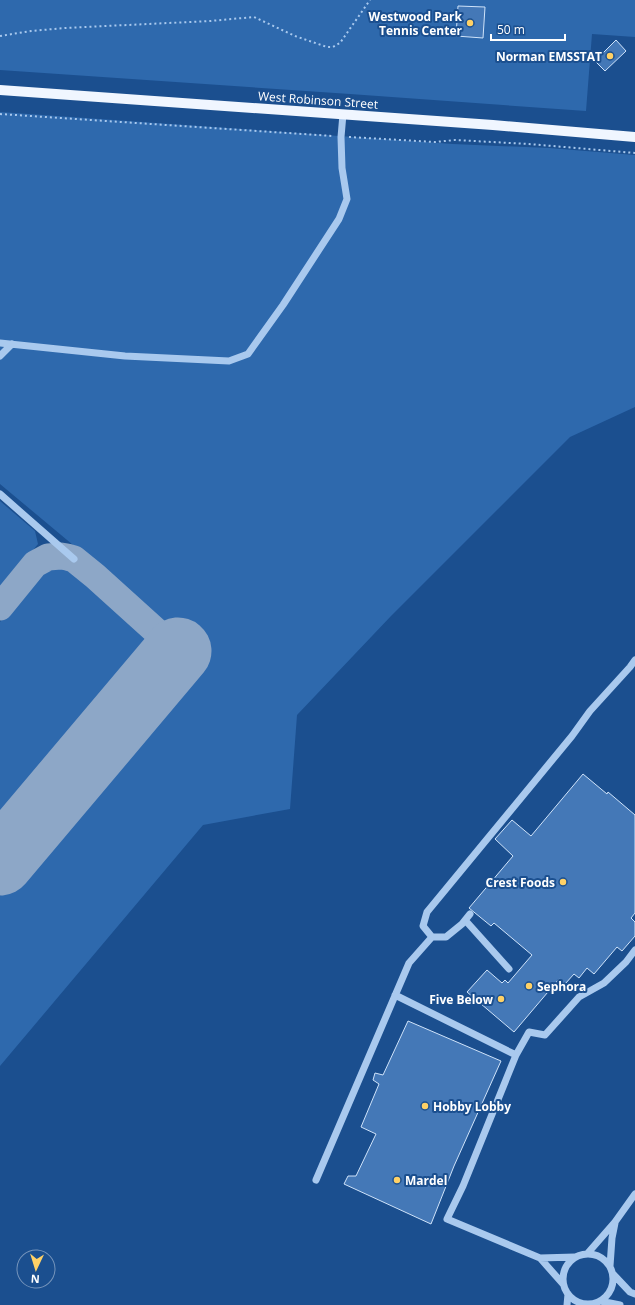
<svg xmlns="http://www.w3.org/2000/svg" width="635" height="1305" viewBox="0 0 635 1305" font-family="'Open Sans',sans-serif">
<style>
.green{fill:#2e69ad}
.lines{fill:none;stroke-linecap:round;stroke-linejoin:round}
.taxiway{stroke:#8da7c7;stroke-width:27}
.runway{stroke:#8da7c7;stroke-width:67}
.building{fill:#4478b7;stroke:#cfe3fa}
.path{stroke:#a9c9ee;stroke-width:2;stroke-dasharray:2 3;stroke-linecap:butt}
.minor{stroke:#a9c9ee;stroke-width:7}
.major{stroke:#f0f6ff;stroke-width:10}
.poi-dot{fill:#ffd166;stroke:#1b4f8f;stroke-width:1.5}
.labels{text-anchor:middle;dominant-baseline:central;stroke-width:4;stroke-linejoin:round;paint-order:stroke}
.poi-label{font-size:12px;font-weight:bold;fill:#fff;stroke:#1b4f8f;text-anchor:end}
.street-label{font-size:12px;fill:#fff;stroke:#1b4f8f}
</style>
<rect width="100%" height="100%" fill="#1b4f8f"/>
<path class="green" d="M0,0H635V37L592,34L586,111L350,94L0,70Z
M0,112L453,144L549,148L635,155V407L570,437L391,616L297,715L290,809L203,825L0,1066V896L209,649L174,621L170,626L0,484Z
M0,501L35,531L38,544L0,591Z
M55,564H59L68,566L139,625C147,635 147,645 144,657L0,826V622L42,572Z"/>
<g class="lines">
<path class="taxiway" d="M0,607L35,564L48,557L61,556L67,557L74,559L95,576L178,651"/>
<path class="runway" d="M0,862L178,651"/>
</g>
<path class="building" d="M458,6L485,7L483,38L456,36Z
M616,40L626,51L605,71L595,61Z
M583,774L607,794L608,792L635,815V913L631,918L635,922V936L622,951L617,947L594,974L587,968L579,978L574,974L565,984L559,979L514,1032L467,992L487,970L502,983L505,980L508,983L532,955L494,923L491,926L469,908L513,856L495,839L512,820L531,836Z
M408,1021L501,1061L454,1166L431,1224L344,1184L348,1176H356L376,1134L361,1127L379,1084L373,1080L375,1073L383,1075Z"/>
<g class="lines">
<path class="path" d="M0,36L31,31L65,28L210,21L254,17L295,36L327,47H333L340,43L370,0
M0,114L333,136
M349,137L435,142L455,140L529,144L635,153"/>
<path class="minor" d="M0,343L125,356L229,361L248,354L283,305L339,219L347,199L342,168L341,137L343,114
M0,356L12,344
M0,494L74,559
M470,914L462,924L446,937H432L423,926L427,912L572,736L590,711L630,667L635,660
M465,920L509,969
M395,995L516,1055
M316,1180L409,963L432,937
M563 1279a25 25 0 1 1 50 0a25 25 0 1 1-50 0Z
M587,1254L615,1222L635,1194
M540,1258L447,1219L463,1186L516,1055L529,1032L545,1035L579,997L604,983L626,962L635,950
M610,1266L612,1238L615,1223
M613,1274L630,1292L635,1294
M563,1284L540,1258L575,1257
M600,1301L620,1305
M567,1305L568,1294"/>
<path class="major" d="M0,90L493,125L635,137"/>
</g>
<g class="poi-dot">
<circle cx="470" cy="23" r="4"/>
<circle cx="610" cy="56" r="4"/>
<circle cx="563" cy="882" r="4"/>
<circle cx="529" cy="986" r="4"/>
<circle cx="501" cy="999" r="4"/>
<circle cx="425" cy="1106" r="4"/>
<circle cx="397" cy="1180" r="4"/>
</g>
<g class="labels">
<g class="poi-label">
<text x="462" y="16">Westwood Park<tspan x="462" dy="14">Tennis Center</tspan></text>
<text x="602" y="56">Norman EMSSTAT</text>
<text x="555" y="882">Crest Foods</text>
<text x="537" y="986" text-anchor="start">Sephora</text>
<text x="493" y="999">Five Below</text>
<text x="433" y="1106" text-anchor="start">Hobby Lobby</text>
<text x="405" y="1180" text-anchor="start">Mardel</text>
</g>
<g class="street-label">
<text transform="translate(318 100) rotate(4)">West Robinson Street</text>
</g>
</g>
<g transform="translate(36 1269) rotate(184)"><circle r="19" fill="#1b4f8f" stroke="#7695bc"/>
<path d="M0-3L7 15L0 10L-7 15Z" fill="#ffd166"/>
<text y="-6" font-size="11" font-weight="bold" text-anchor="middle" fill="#ffffff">N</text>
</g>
<path d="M491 34v6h74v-6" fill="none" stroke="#ffffff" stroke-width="2"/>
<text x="497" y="34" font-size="12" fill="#ffffff" stroke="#1b4f8f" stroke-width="3" paint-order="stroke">50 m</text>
</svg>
